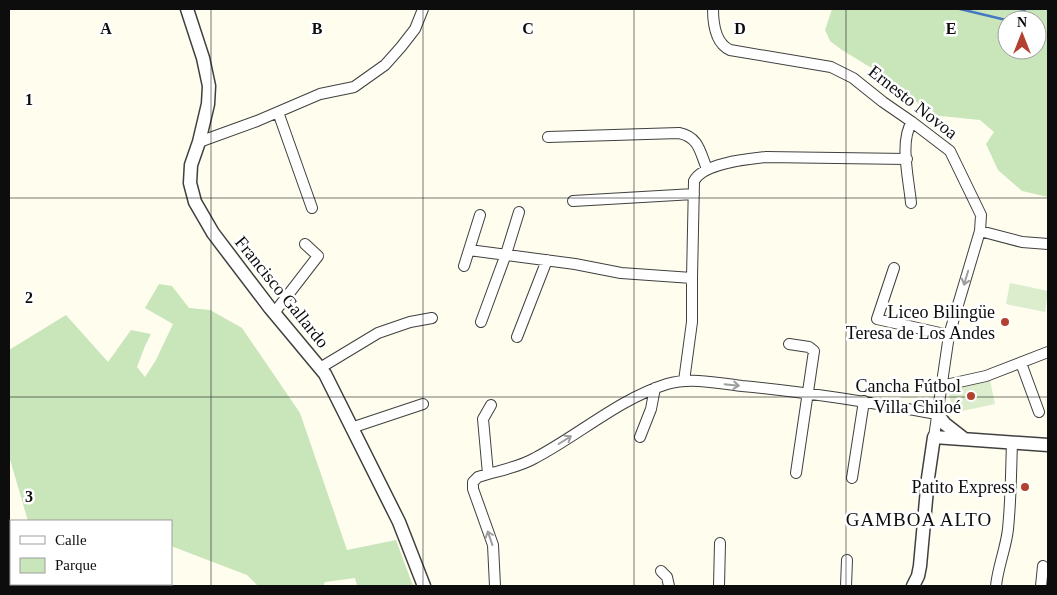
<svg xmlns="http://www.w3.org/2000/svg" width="1057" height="595" viewBox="0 0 1057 595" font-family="Georgia,serif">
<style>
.green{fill:#c9e5ba;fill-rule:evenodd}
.pitch{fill:#dbedcc}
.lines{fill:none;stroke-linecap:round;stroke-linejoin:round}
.stream{stroke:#4479c2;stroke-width:2.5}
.minor-casing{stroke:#404040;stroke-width:12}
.tertiary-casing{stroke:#404040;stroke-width:15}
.minor{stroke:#fff;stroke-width:10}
.tertiary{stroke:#fff;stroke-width:12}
.oneway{stroke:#9e9e9e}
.grid{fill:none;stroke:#0d0d0d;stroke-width:1;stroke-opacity:0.55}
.poi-dot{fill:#b24130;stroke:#fff;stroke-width:2}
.labels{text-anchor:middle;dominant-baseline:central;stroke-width:5;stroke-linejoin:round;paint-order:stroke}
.street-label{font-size:18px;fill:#0d0d0d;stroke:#fff}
.poi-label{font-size:18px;fill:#0d0d0d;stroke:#fff;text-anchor:end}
.neighbourhood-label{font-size:19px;letter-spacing:1px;fill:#0d0d0d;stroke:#fff}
.grid-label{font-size:16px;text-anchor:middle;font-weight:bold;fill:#0d0d0d;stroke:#fff;stroke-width:5;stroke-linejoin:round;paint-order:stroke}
</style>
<rect width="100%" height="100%" fill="#fefdee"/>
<path class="green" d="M832,9H1048V197L1022,191L998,170L986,144L994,132L980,120L931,115L896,83L842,50L830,41L825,30ZM1007,20H1037V50H1007Z
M159,284L172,286L189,308L210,310L242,328L300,413L347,550L396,540L413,586H357L355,578L325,582L323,586H258L247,575L171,546V521H28L9,456V350L66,315L108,362L131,330L151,334L145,346L137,367L145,377L156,360L173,324L145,308Z"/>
<path class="pitch" d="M1010,283L1048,291L1045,312L1006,304Z
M990,380L995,404L953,413L948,388Z"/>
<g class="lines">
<path class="stream" d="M960,9L1006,20L1026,9"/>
<g class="minor-casing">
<path id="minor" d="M713,9C713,24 715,43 730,50L831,67L853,78L883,102L912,122L950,151L981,215L980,231L949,335L934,437
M278,112L312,208
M548,137L679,133C699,137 700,152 707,169
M199,142L257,121L320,94L354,87L385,65L401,47L415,29L423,9
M573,201L694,194
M911,203C909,180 899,141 912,122
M980,231L1022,242L1048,244
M469,250L575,264L621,273L692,278
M464,266L480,215
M894,268L877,319L949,335
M274,313L318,256L305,244
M481,322L506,254L519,212
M517,337L547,260
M789,344L809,347L814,351L796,473
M1021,363L1039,412
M320,368L378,333L410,322L432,318
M684,381L692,322V278L694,181C703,163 748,159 766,157L907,159
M941,386L986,376L1048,352
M351,428L423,404
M640,437L651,409L655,388
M488,474L483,419L491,405
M852,478L864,401
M661,571L667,577L669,586
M495,586L493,545L473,489V482L478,477C496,471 518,468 535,458C579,435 619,399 667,384C690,377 719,383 742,386C808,392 872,403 937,414
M719,586L720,543
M846,586L847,560
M996,586C998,566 1006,548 1008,529C1011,500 1011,471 1012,442
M1041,586L1043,566"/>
</g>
<g class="tertiary-casing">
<path id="tertiary" d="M187,9L203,58L209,86L208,104L199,142L191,165L190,183L195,202L213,233L270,308L325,374L399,522L424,586
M937,414L945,424L963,438
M913,586L918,576L920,566L928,478L934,437L1048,445"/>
</g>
<use href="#minor" class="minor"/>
<use href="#tertiary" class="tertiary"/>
</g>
<defs><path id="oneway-shaft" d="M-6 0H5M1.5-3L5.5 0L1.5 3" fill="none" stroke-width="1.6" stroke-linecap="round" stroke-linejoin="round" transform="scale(1.25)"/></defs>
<g class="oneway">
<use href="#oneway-shaft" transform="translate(966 278) rotate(107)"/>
<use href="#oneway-shaft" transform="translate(732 385) rotate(6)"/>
<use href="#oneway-shaft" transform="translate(565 440) rotate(-32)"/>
<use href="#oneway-shaft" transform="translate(490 538) rotate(-109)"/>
</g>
<path class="grid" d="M211,9V586M423,9V586M634,9V586M846,9V586M9,198H1048M9,397H1048"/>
<g class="poi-dot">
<circle cx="1005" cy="322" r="5"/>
<circle cx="971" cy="396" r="5"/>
<circle cx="1025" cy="487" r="5"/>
</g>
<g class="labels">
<g class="street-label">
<text transform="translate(913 102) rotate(38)">Ernesto Novoa</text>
<text transform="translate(282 292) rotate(51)">Francisco Gallardo</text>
</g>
<g class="poi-label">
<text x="995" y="312">Liceo Bilingüe<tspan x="995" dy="21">Teresa de Los Andes</tspan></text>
<text x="961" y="386">Cancha Fútbol<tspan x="961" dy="21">Villa Chiloé</tspan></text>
<text x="1015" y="487">Patito Express</text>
</g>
<g class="neighbourhood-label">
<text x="919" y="519">GAMBOA ALTO</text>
</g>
</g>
<g class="grid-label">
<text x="106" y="34">A</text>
<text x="317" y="34">B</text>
<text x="528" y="34">C</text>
<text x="740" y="34">D</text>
<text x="951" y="34">E</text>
<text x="29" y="105">1</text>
<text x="29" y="303">2</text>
<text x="29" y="502">3</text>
</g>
<rect width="1057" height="595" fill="none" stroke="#0d0d0d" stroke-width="20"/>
<rect x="10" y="520" width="162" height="65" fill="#ffffff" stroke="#9e9e9e"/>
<rect x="20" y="536" width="25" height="8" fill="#ffffff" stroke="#9e9e9e"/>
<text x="55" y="545" font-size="15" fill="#0d0d0d">Calle</text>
<rect x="20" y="558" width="25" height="15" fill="#c9e5ba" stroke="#9e9e9e"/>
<text x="55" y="570" font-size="15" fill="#0d0d0d">Parque</text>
<g transform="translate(1022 35)"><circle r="24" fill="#ffffff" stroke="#9e9e9e"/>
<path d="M0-4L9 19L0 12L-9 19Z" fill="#b24130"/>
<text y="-8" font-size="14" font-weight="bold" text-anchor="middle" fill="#0d0d0d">N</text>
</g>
</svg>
